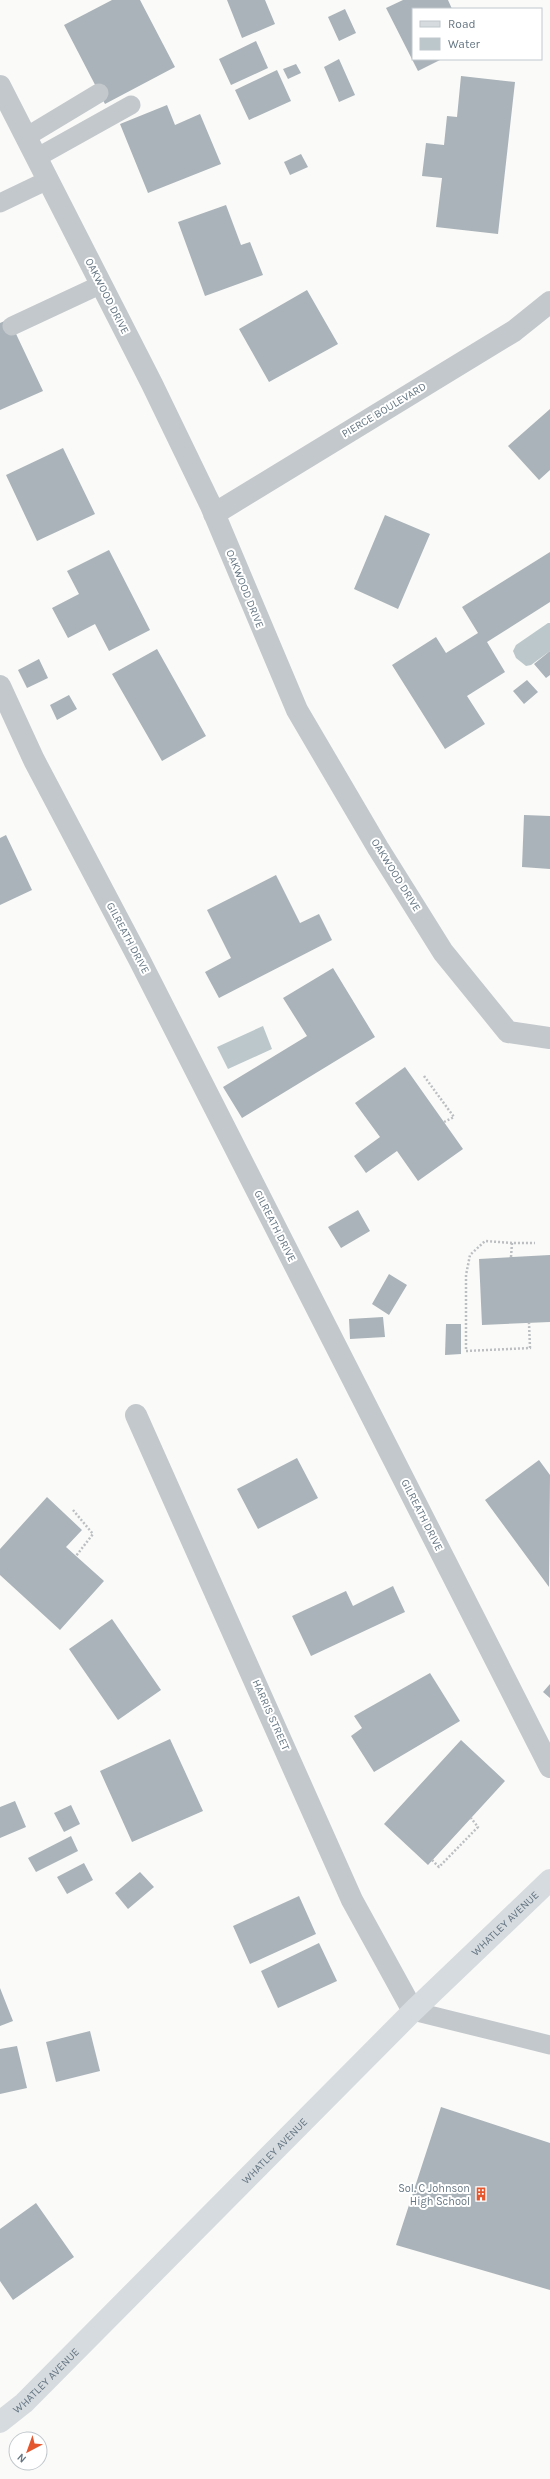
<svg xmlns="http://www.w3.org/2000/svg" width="550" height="2479" viewBox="0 0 550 2479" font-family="Karla,sans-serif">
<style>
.water{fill:#bbc7cb}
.building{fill:#aab3b9}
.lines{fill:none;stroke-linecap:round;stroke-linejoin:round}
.path{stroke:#bbbfc2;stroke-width:2.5;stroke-dasharray:2 2;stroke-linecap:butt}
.lane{stroke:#c3c8cc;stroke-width:19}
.street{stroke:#c3c8cc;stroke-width:22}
.secondary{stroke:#d6dbdf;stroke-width:22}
.labels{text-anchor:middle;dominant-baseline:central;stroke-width:4;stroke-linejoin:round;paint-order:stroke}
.street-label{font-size:11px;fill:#657683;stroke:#fff}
.poi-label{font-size:11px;fill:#657683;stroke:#fff;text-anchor:end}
</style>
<rect width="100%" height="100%" fill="#fafaf8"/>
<path class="water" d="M548,623H550V651L531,665L526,666L516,658L513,651L516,645Z
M263,1026L272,1049L228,1069L217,1047Z"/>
<path class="building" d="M112,0H140L175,67L105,104L64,25Z
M227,0H265L275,24L242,38Z
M403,0H448L452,9H413V59H442L418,71L386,8Z
M345,9L356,33L339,41L328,17Z
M256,41L268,68L231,85L219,59Z
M339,59L355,95L339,102L324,67Z
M296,64L301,73L288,79L283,69Z
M277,70L291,101L249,120L235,90Z
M461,76L515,82L498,234L436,227L442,178L422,176L426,143L444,145L447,116L457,117Z
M167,105L175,125L200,114L221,164L148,193L120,124Z
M301,154L308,167L290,175L284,162Z
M226,205L241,245L250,242L263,275L205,296L178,222Z
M307,290L338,344L269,382L239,329Z
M9,319L43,391L0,410V323Z
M550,409V470L539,480L508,446Z
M63,448L95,514L37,541L6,475Z
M385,515L430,534L398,609L354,589Z
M109,550L150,630L109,651L95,624L68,638L52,608L79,594L67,571Z
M550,552V602L487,642L505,672L467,696L485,724L445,749L392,665L436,637L446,653L478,633L462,607Z
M157,649L206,736L162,761L112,674Z
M550,651V675L546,678L534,664Z
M39,659L48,678L27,688L18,670Z
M527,680L538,692L524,704L513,691Z
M69,695L77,709L57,720L50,705Z
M524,815L550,816V869L522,867Z
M6,835L32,890L0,905V838Z
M276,875L300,923L319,914L332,940L219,998L205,972L231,958L207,910Z
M333,968L375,1037L242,1118L223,1087L307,1036L283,998Z
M405,1067L463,1149L418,1181L397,1151L366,1173L354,1156L380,1137L355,1103Z
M358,1210L370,1231L341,1248L328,1227Z
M550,1255V1322L482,1325L479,1259Z
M389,1274L407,1285L389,1315L372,1304Z
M383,1317L385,1337L350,1339L349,1319Z
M446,1324H461V1354L445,1355Z
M297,1458L318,1498L258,1529L237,1489Z
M539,1460L550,1475L549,1587L485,1500Z
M47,1497L82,1530L66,1547L104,1581L60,1630L0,1575V1549Z
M393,1586L405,1612L311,1656L292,1616L346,1591L353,1606Z
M112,1619L161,1690L118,1720L69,1649Z
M430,1673L460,1721L374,1772L351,1736L362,1728L354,1716Z
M550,1684V1698L543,1692Z
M170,1739L203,1811L132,1842L100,1771Z
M461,1740L505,1781L428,1865L384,1824Z
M15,1801L26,1827L0,1838V1807Z
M71,1805L80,1824L64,1832L54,1813Z
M71,1836L78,1851L36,1872L28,1858Z
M84,1863L93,1880L67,1894L57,1877Z
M140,1872L154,1887L128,1909L115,1893Z
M299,1896L316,1934L250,1964L233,1926Z
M319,1943L337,1981L278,2008L261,1971Z
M0,1988L13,2021L0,2026Z
M90,2031L100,2071L56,2082L46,2042Z
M17,2046L27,2088L0,2094V2049Z
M441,2107L550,2143V2290L396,2245Z
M36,2203L74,2257L13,2300L0,2281V2229Z"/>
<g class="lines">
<path class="path" d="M424,1076L454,1117L444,1122
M512,1243L485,1241L470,1255L466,1275V1351L530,1348L529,1323
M511,1257L512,1243H535
M73,1510L93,1534L76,1556
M432,1860L439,1867L478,1827L471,1818"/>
<path class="lane" d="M26,137L99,93
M36,158L131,105
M0,203L48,180
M12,326L102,284
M413,2011L550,2045"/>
<path class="street" d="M0,86L152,384L211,506L297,710L378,848L443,952L508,1032L550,1038
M214,514L514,331L550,302
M0,686L34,760L139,959L550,1767
M136,1415L352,1900L413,2011"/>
<path class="secondary" id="s1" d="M0,2422L24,2403L413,2011L550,1880"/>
</g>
<defs>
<g id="building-bare" transform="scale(1.08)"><path d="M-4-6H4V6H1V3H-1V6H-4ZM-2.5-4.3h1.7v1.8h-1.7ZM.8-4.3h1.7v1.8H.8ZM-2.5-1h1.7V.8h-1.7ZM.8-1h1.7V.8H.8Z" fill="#e4572e" stroke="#fff" stroke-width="2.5" paint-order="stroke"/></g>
</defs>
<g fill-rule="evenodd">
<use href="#building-bare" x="481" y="2194"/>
</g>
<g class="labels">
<g class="street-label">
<text transform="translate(107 296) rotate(63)">OAKWOOD DRIVE</text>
<text transform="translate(384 410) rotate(-31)">PIERCE BOULEVARD</text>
<text transform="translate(245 589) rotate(68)">OAKWOOD DRIVE</text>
<text transform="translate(396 875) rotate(58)">OAKWOOD DRIVE</text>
<text transform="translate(128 938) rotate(62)">GILREATH DRIVE</text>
<text transform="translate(275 1226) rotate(63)">GILREATH DRIVE</text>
<text transform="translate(422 1515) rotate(63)">GILREATH DRIVE</text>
<text transform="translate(271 1715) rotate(66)">HARRIS STREET</text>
<text stroke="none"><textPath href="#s1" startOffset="710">WHATLEY AVENUE</textPath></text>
<text stroke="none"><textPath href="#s1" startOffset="386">WHATLEY AVENUE</textPath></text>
<text stroke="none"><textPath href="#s1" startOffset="62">WHATLEY AVENUE</textPath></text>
</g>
<g class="poi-label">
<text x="470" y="2188">Sol. C Johnson<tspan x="470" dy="13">High School</tspan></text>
</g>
</g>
<rect x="412" y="8" width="130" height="52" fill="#ffffff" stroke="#c1c8cd"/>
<rect x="420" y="21" width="20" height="6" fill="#d6dbdf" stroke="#c1c8cd"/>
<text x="448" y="28" font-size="12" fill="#657683">Road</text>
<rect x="420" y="38" width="20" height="12" fill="#bbc7cb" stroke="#c1c8cd"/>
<text x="448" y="48" font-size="12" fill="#657683">Water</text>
<g transform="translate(28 2451) rotate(221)"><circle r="19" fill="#ffffff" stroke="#c1c8cd"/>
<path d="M0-3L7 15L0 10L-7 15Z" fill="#e4572e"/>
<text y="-6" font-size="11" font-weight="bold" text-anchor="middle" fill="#657683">N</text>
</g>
</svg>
